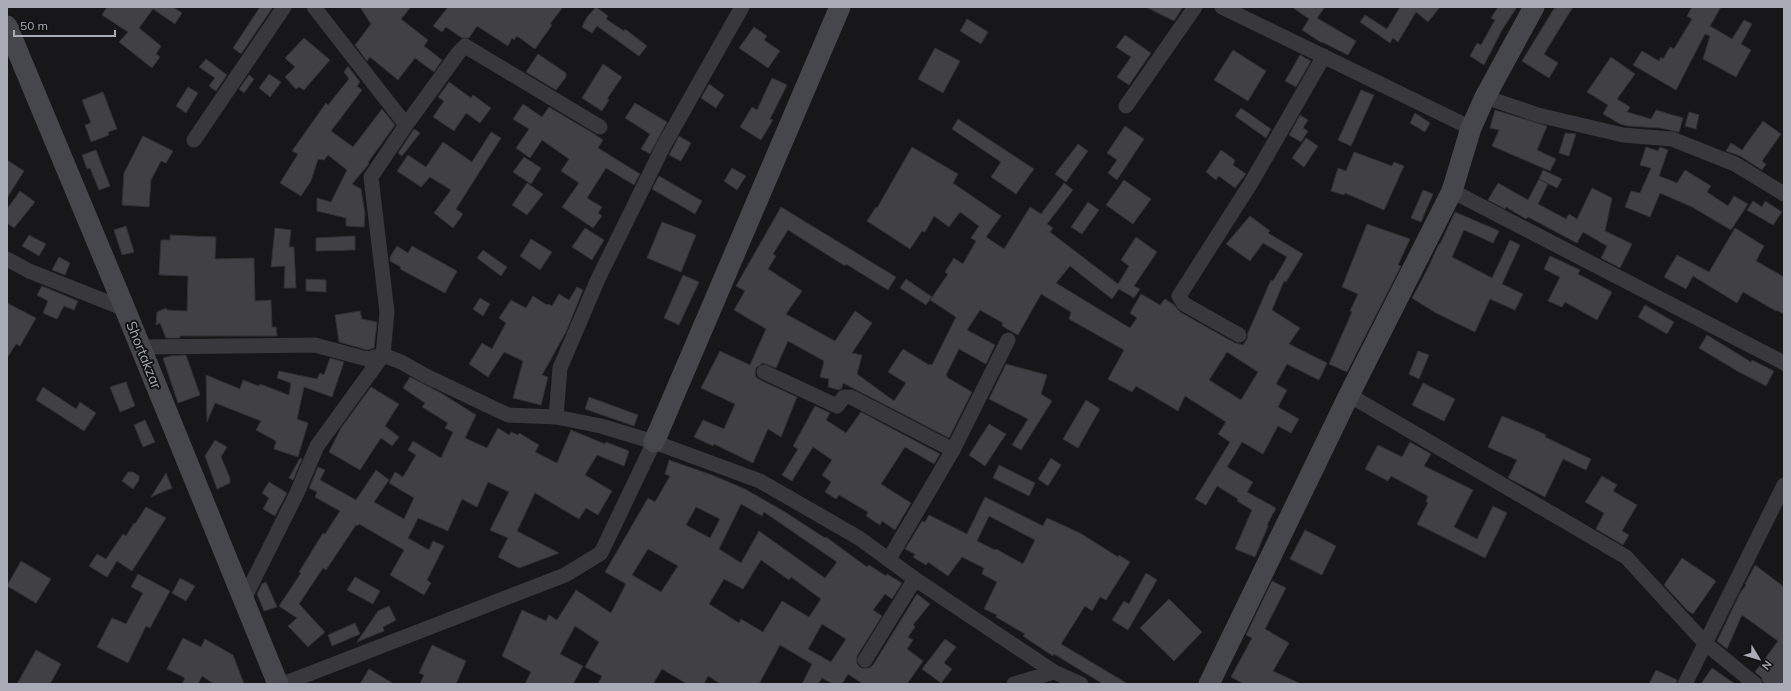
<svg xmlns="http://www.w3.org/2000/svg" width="1791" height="691" viewBox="0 0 1791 691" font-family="Mulish,sans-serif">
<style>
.building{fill:#414145;stroke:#313134;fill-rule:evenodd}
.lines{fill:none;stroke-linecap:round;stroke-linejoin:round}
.street{stroke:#38383d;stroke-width:15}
.secondary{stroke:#46474d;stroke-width:21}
.labels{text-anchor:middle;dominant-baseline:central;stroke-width:4;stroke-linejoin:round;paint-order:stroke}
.street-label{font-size:14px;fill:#a9acb7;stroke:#121113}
</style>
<rect width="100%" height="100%" fill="#171618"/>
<path class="building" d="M107,7H173L182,13L175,24L153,9L139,28L161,46L156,54L160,57L152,68L119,42L128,32L102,15Z
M260,7H273L241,54L233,48Z
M360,7H411L401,19L428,40L424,46L442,60L434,72L415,58L398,80L370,57L367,61L355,45L371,24Z
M448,7H563L550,24L552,25L535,49L517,36L514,40L512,38L508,46L477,26L469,38H462L446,27L442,32L433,26Z
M596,7L608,16L606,19L624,31L625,29L647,46L639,56L597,26L592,33L582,27L587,17Z
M1146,7H1183L1174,21Z
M1292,7H1325L1317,18L1356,41L1348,55L1322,42V43L1302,30L1309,19Z
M1400,7H1440L1428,22L1416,12L1398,42L1393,38L1390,43L1360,22L1365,15L1387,29Z
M1498,7H1517L1502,30L1484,65L1470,56L1477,43L1481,45L1495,20L1491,18Z
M1555,7H1573L1544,54L1558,63L1549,78L1522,61Z
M1692,7H1721L1710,26L1732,39L1744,20L1752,24L1741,44L1751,50L1736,77L1703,59L1710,36L1705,34L1676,90L1633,65L1642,51L1659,61L1661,57L1663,59L1670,47L1674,49L1692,19L1687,16Z
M967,19L988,32L981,44L960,31Z
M754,27L767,36L764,40L780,51L768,68L739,48Z
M1125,35L1151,53L1129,85L1117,77L1131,57L1116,47Z
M304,38L330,60L304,90L299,87L296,89L285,77L295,67L285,58Z
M935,48L960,61L943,93L918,79Z
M1233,50L1266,71L1248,101L1214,80Z
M538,54L566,73V77L556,90L526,72Z
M1300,55L1311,61L1296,87L1285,81Z
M1611,57L1635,74L1617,99L1630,107L1627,112L1651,119L1656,110L1683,118L1679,132L1660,128L1628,126L1620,124L1603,114L1608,105L1587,92Z
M206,59L227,75L216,91L209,86L215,78L199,67Z
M603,64L622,77L607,99L609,100L602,111L582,98Z
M348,66L360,82L357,86L362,90L331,131L353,147L382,109L395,125L369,161L368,165L352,184L361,189L365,214L364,227L346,226V218L317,211V198L331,202L347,170L328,155L324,160L318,159L311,181L301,196L280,183L298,154L292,151L326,103L328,105L349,79L344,72Z
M269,74L281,82L270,97L259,88Z
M249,75L254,79L244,93L239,89Z
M772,78L787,85L770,119L773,120L761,140L740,127L752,107L757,110Z
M449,82L471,98L473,95L491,108L480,123L466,113L454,131L433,117L444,101L438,97Z
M709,84L724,95L716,108L701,98Z
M188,87L198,93L186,113L176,106Z
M1361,90L1374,95L1351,146L1338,140Z
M103,92L117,129L108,132L109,135L91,142L85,125L91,123L82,100Z
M635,103L667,122L650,154L641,149L650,134L625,118Z
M523,104L542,117L549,107L596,135L603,140L598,148L640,174L634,185L606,168L587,198L602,207L598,213L602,216L593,228L562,207L579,183L561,171L569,159L542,140L530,158L516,148L529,129L513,119Z
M1241,108L1271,129L1266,138L1235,116Z
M1495,110L1547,126L1537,150L1556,159L1550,171L1492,146L1499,130L1490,128Z
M1689,112L1699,115L1696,129L1685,126Z
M1415,113L1430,123L1425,132L1410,123Z
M1300,115L1308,120L1303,128L1308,131L1301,142L1289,135Z
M958,119L1034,169L1016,194L991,177L1001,162L952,129Z
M1763,121L1781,134L1762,161L1766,164L1762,170L1740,156L1726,151L1731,143L1742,150Z
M1125,126L1144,139L1117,180L1108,173L1117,160L1107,153Z
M414,129L420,133L402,156L398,153Z
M491,132L501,138L456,209L463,214L453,228L434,213L451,190L430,177L421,187L397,171L408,155L426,167L443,142L472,162Z
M1565,133L1576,134L1569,156L1559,153Z
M143,136L173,151L166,163L161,161L151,180L149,207L122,205L124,173Z
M679,136L691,143L681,161L669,155Z
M1306,138L1318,146L1304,167L1292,158Z
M1078,144L1088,151L1066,182L1055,174Z
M912,147L958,174L953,183L1001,216L986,237L1004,249L1030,207L1041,214L1064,183L1073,190L1047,224L1053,228L1050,232L1118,284L1129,266L1121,260L1136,237L1157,252L1134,286L1140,289L1134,298L1119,289L1112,299L1070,266L1056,283L1130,328L1137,318L1130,313L1141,294L1160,305L1165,299L1174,305L1180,312L1235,343L1243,345L1247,339L1248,333L1271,280L1273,281L1287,257L1263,243L1250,261L1226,244L1250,216L1270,231L1268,233L1303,254L1286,282L1284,281L1272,310L1300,328L1289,344L1327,363L1319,380L1287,364L1276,384L1287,390L1278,407L1299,419L1291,433L1278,426L1263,454L1242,442L1227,467L1253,482L1247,492L1276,508L1267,525L1268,526L1255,557L1235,549L1252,510L1237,501L1238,499L1217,486L1206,505L1195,499L1230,442L1218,434L1226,422L1185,396L1178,411L1136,386L1132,392L1108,379L1124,350L1069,319L1071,312L1041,294L1018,335L1002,326L1003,323L980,310L967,330L995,345L986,364L959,349L946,375L948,378L972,392L949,438L843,383L842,388L839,390L828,387L829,379L820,377L824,361L788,341L776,368L763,363L756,368L755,372L756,377L760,380L797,397L781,437L768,429L753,463L714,444L713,446L694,437L703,420L724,429L735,404L701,388L720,351L750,365L766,329L734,310L745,291L736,286L781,207L896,277L888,290L846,264L845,266L788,230L773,254L776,256L768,269L802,291L786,314L835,341L855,311L872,323L852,353L862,355L857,374L894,401L906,383L888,372L903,349L929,365L930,364L932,365L956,317L930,300L948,274L945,272L954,258L963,264L976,241L971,238L979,226L960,212L949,227L934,216L925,232L922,231L910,249L867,221L876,207L877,208ZM1227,352L1258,372L1241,400L1209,380Z
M1646,147L1658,151L1660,147L1668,150L1659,176L1677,183L1685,170L1711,186L1707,192L1728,206L1734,196L1748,204L1731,230L1692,207L1660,193L1650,217L1625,207L1631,191L1640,193L1651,168L1640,165Z
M96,150L110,186L99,190L90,168L87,169L82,155Z
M1221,150L1235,160L1233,165L1246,174L1235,188L1219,176L1216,180L1206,172Z
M1354,152L1392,166L1394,162L1404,166L1384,210L1345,193L1344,195L1331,191L1338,168L1346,171Z
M524,157L541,168L531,184L513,172Z
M7,160L24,171L7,198Z
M732,168L746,176L737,190L724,181Z
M1543,170L1562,179L1557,188L1539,179Z
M659,176L702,201L695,214L652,189Z
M1539,179L1548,184L1538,204L1566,219L1569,214L1577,219L1592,188L1612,198L1605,231L1632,244L1620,268L1601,258L1607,246L1583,232L1577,243L1528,217L1526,219L1506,207L1505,209L1488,200L1498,183L1528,200Z
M1124,180L1151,199L1133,224L1106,205Z
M527,183L543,194L527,215L512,205Z
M1423,190L1433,194L1421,222L1411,218Z
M20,191L35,202L14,228L7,223V209Z
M1753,201L1762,207L1765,201L1782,212L1773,225L1747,210Z
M1088,202L1099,210L1082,234L1071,227Z
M1455,212L1499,231L1493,243L1464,230L1452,257L1492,278L1510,240L1520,245L1502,284L1523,294L1515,310L1490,299L1475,332L1436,313L1412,298L1426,272L1439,244H1440Z
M662,222L696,235L681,272L647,258Z
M1367,224L1410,239L1398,265L1401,266L1347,372L1329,364L1352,312L1350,311L1358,294L1342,287Z
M126,226L134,252L122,255L114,230Z
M275,228L291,230L289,247H294L296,288H284L285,266L271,267Z
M585,228L604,240L592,260L572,247Z
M1735,228L1764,246L1756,261L1784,277V314L1776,310V311L1743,292L1737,303L1693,276L1686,289L1664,277L1677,255L1709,272Z
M29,235L46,244L39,256L22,246Z
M170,235L216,237L215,259L254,258L255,301L271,300L272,327H276L277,336H180V338H166L160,323L156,325L157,312L166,308L167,310L187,311L188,276L159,275L161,240H170Z
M355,236V250L316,251V238Z
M531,239L552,252L540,270L520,256Z
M397,246L408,253L412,246L457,271L445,293L400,269L401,267L390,261V257Z
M483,250L507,267L501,276L477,258Z
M1550,256L1580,270L1578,274L1612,292L1597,320L1565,302L1562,307L1548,301L1560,277L1544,269Z
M59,257L70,263L65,275L52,270Z
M683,275L699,282L679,325L664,318Z
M306,279L326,280V292L306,291Z
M906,279L932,297L926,305L900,288Z
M42,286L78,301L74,310L64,306L57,319L43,313L48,301L37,295Z
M577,287L583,290L566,332L542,375L548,377L541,405L513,398L523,361L504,352L488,377L469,364L482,343L492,349L506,323L499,318L511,300L526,308L533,296L547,305L548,304L552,306L559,294L569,300Z
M480,298L490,304L483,316L473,309Z
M7,303L36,318L20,346L16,344L7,358Z
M1645,305L1674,322L1667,334L1638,317Z
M360,311L362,319L377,322L374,348L367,350L339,342L335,315Z
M1707,335L1751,362L1752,360L1774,371L1766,386L1739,372L1699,348Z
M1418,351L1429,355L1419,379L1409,374Z
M186,355L200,395L178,403L163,358L170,356Z
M330,358L344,362L332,397L304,387L297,419L308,423L298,457L274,449L276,441L256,430L261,421L215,403L207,422L206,375L240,389L243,380L259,386L260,384L289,395L291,383L277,378L279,371L317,379L320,373L324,375Z
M1006,364L1047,375L1041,394L1052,401L1021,450L1012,445L1028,419L989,399Z
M410,377L441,393L476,415L465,438L487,448L498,428L509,435L511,432L518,435L519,433L539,445L535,452L557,463L571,430L605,444L606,442L629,451L624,466L597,455L585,475L612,491L598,515L586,508L579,519L535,493L517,531L559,553L519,568L498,557L508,538L490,530L509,492L488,482L477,507L462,499L448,531L418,518L408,538L429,550L433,541L444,546L427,580L431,583L424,595L390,575L404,550L359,524L357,526L356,525L326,570L323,568L299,604L325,632L308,647L288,626L297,618L279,606L301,573L299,572L323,533L325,534L340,511L315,497L317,492L309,488L318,467L325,470L320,480L356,500L376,470L389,480L374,502L404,519L414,498L389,483L395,472L403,477L416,455L408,450L413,441L441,458L453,432L445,428L448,423L422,407L425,403L403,388Z
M126,382L135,406L120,412L110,387Z
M1423,383L1455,399L1444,421L1412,405Z
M43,387L76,409L80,402L96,413L84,431L36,400Z
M371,387L399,404L385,426L399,437L392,446L381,438L360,470L329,452L341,428Z
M589,397L638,415L634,426L585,409Z
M1086,400L1100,409L1078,448L1063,439Z
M815,406L830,413L826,420L846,433L861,412L940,454L934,464L905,447L881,484L911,503L895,530L882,521L880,525L866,516L868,512L839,495L836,499L825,492L831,482L822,475L832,460L813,447L792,481L782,475L798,449L793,446Z
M1502,416L1533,429L1546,435L1545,437L1591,459L1586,470L1563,459L1545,497L1508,478L1517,460L1488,447Z
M145,420L155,442L143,447L134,425Z
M989,424L1006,434L985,466L969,455Z
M215,440L227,447L221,457L230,478V483L217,489L205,456Z
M1410,442L1431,454L1424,466L1473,490L1454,527L1477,539L1493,506L1507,513L1485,558L1417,524L1428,503L1426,501L1428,496L1391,476L1388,481L1365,469L1378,445L1402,457Z
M300,458L302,459L293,480L289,478Z
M1051,458L1061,465L1048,486L1038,479Z
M669,460L712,475L745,489L785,512L825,538L826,537L867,567L869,565L886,576L887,574L902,583L892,599L885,594L873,610L882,616L857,656V664L861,668H869L873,665L917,594L930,604L913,625L915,627L908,637L913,640L907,649L923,661L907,684H863L848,674L842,684H833L822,678L818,684H802L812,664L780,645L759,684H721L708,676L704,684H687L662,669L653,684H598L602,676L585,667L599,642L575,626L560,654L583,666L573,684H525L531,672L502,656L522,610L546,621L549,615L557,620L576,590L611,613L626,584L605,572L648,498L655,502L670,476L665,474ZM741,504L762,516L764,512L837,562L825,578L759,531L741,563L719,549ZM696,507L720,519L710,538L686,525ZM648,549L678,566L661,592L632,575ZM761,560L789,580L791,577L821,599L809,617L782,601L763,632L741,619L739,623L709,604L724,579L743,589ZM822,624L846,639L831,662L808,649Z
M999,465L1035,483L1029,496L993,478Z
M128,472H133L139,476V480L133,489L122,481Z
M166,473L172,488L151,497Z
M1602,476L1617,485L1613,491L1637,505L1622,531L1629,535L1623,545L1596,529L1604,513L1585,502Z
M269,482L287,493L275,516L263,509L269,498L262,493Z
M985,497L1043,526L1047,518L1080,533L1118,557L1119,555L1130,562L1106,600L1100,597L1092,611L1085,606L1061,644L1128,684H1103L1054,654L1053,656L1023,636L1025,634L996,617L997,615L984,609L997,582L982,574L984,568L962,557L948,576L928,562L926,565L913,557L915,554L905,549L922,521L925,522L929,515L967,534ZM989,516L1035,540L1023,564L996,549L995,550L977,541Z
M146,507L166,518L132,571L117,561L107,577L89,566L97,554L106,559L123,534L126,536L134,523L135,524Z
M1305,530L1336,546L1322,575L1290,559Z
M1682,558L1716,581L1693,614L1687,610L1664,585Z
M21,561L51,579L36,603L7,586Z
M1755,565L1784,587V684H1764L1761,677L1755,672L1778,641L1742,615L1727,649L1717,641L1740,593L1746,585L1745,584Z
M1146,573L1157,580L1128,630L1112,620L1124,601L1129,604Z
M138,574L170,591L150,628L146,626L128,663L97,647L112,618L126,624L143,593L131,587Z
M355,577L380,591L373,604L347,590Z
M180,578L195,586L186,601L172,593Z
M1272,581L1286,588L1265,629L1289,643L1273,671L1301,684H1244L1231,677L1252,638L1246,635Z
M266,582L277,607L264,611L257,594L262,584Z
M1169,599L1202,632L1174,661L1140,628Z
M389,606L396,620L383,627L384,631L357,642L378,611Z
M355,623L360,634L332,646L328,635Z
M183,638L201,647L205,639L233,655L244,684H214L202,676L198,684H182L185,678L167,669Z
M945,639L956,647L944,663L952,669L941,683L922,669Z
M432,645L466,661L456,684H420L424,675L419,673Z
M36,650L61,664L50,684H17Z
M1712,668L1735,684H1701Z
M369,669L394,684H360Z
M1656,670L1677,680L1676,684H1649Z"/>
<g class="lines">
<path class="street" d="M1222,7L1471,128
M1485,97L1538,115L1623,135L1672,139L1735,164L1784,194
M1126,106L1195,7
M406,125L459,52L465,46L600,127
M194,140L284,7
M1452,191L1784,363
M7,259L29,271L125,309
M1239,335L1184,304L1179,296L1251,183L1324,56
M141,347L315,345L367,359L383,355L401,362L426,376L508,415L556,417L601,426L654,442
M764,372L837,406L844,397H851L953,450
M1349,395L1626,557L1705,643L1755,684
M556,417L560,368L598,279L664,145L742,7
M889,559L953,450L1008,340
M244,599L297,493L317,446L383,355L387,312L371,177L406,125L314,7
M865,660L915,579
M283,684L565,575L601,553L654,442L760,481L859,538L915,579L1054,672
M1014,684L1054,672L1081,684
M1685,684L1784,485"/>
<path class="secondary" d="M7,26L125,309L278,684
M654,442L840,7
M1209,684L1349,395L1452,191L1471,128L1485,97L1534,7"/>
</g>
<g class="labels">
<g class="street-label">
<text transform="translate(144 355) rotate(68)">Shortakzar</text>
</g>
</g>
<rect width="1791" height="691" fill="none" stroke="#a9acb7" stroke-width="16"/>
<g transform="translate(1759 659) rotate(128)" stroke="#121113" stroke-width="3" paint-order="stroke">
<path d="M0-3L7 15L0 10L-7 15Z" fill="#a9acb7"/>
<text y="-6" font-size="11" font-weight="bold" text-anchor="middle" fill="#a9acb7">N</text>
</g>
<path d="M14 30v6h101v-6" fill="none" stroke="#a9acb7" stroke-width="2"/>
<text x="20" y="30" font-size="12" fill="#a9acb7" stroke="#121113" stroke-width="3" paint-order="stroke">50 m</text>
</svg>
